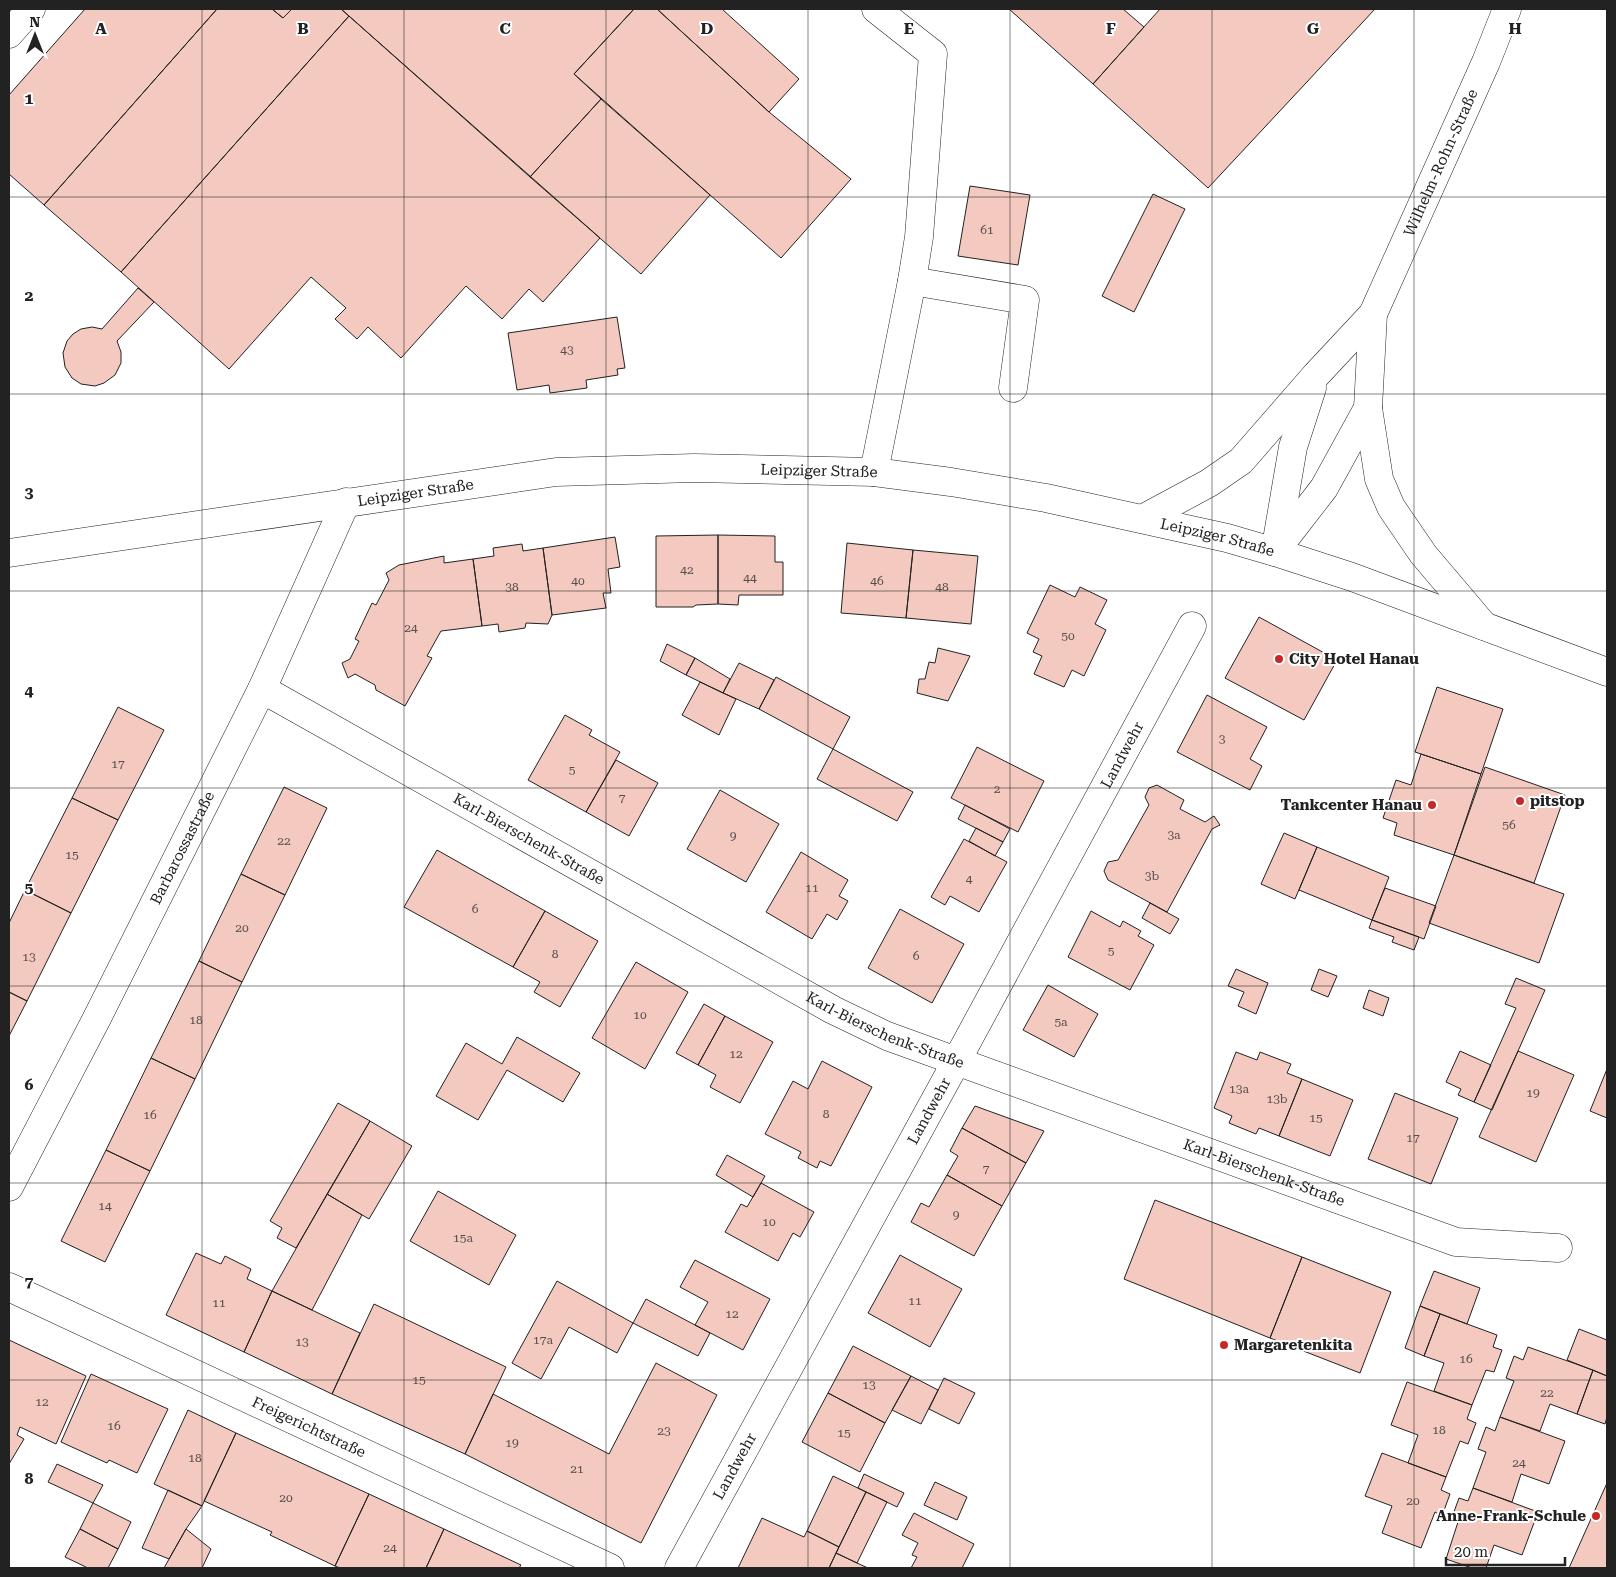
<svg xmlns="http://www.w3.org/2000/svg" width="1616" height="1577" viewBox="0 0 1616 1577" font-family="'Roboto Serif',serif">
<style>
.building{fill:#f3c9c0;stroke:#222}
.lines{fill:none;stroke-linecap:round;stroke-linejoin:round}
.minor-casing{stroke:#222;stroke-width:29}
.major-casing{stroke:#222;stroke-width:29}
.minor{stroke:#fff;stroke-width:28}
.major{stroke:#fff;stroke-width:28}
.grid{fill:none;stroke:#222;stroke-width:1;stroke-opacity:0.55}
.poi-dot{fill:#c62828;stroke:#fff;stroke-width:2}
.labels{text-anchor:middle;dominant-baseline:central;stroke-width:4;stroke-linejoin:round;paint-order:stroke}
.number-label{font-size:12px;fill:#564c4a}
.street-label{font-size:15px;fill:#222;stroke:#fff}
.poi-label{font-size:15px;font-weight:bold;fill:#222;stroke:#fff;text-anchor:start}
.grid-label{font-size:16px;text-anchor:middle;font-weight:bold;fill:#222;stroke:#fff;stroke-width:4;stroke-linejoin:round;paint-order:stroke}
</style>
<rect width="100%" height="100%" fill="#fff"/>
<path class="building" d="M85,9H217L44,205L9,174V95Z
M217,9H272L283,18L292,9H341L349,16L121,272L44,205Z
M272,9H292L283,18Z
M341,9H634L574,74L601,99L530,177Z
M634,9H657L769,112L851,179L781,258L574,74Z
M657,9H722L799,79L769,112Z
M1009,9H1123L1144,27L1093,84Z
M1160,9H1375L1208,188L1093,84Z
M349,16L600,238L543,302L529,289L502,319L466,286L401,358L368,327L357,339L335,319L346,308L311,277L229,369L121,272Z
M601,99L710,195L641,274L530,177Z
M970,186L1030,195L1018,265L958,256Z
M1153,194L1185,209L1134,312L1102,296Z
M138,288L154,302L117,341L121,352V363L115,375L104,383L95,386L81,384L72,378L65,367L63,353L67,341L73,334L81,329L92,327L102,329Z
M617,317L625,368L617,369L618,375L586,380L587,388L550,393L549,385L517,390L508,333Z
M718,535V604L696,605L693,607H656V536Z
M718,535L775,536V562H783V595H739L738,605L718,604Z
M615,537L620,567L608,569L611,593H603L606,608L552,615L543,548Z
M847,543L913,550L906,618L841,613Z
M522,544L523,551L543,548L552,615L548,624L526,623L525,628L499,632L498,624L482,626L473,559L494,556L493,548Z
M913,550L978,556L971,624L906,618Z
M444,556V563L473,559L482,626L441,631L427,656L432,658L405,706L376,690L375,685L355,674L348,678L342,663L350,659L359,641L355,639L372,603L376,605L389,580L386,573L399,565Z
M1050,585L1075,597L1080,587L1107,600L1095,624L1106,630L1084,676L1072,670L1064,687L1034,674L1042,656L1033,652L1039,639L1027,633Z
M1259,617L1337,660L1304,720L1225,678Z
M667,644L695,658L686,675L660,661Z
M938,648L970,656L948,701L917,693L919,679H925L929,662L935,663Z
M695,658L730,679L723,693L686,675Z
M739,663L774,680L759,709L723,693Z
M776,677L850,717L833,749L759,709Z
M700,682L736,699L719,735L682,715Z
M1437,687L1503,709L1481,774L1415,752Z
M1207,695L1267,727L1250,759L1262,766L1250,790L1177,752Z
M118,707L164,730L118,820L72,798Z
M565,715L592,730L589,735L620,752L586,812L528,780Z
M977,747L1044,781L1018,832L951,798Z
M833,749L913,792L897,821L817,779Z
M1421,754L1481,774L1454,855L1394,835L1397,823L1383,818L1396,780L1411,785Z
M616,760L658,783L629,836L586,812Z
M1485,767L1565,795L1534,883L1454,855Z
M1157,785L1184,800L1180,809L1205,822L1214,816L1220,825L1212,829L1167,912L1108,880L1104,871L1108,862L1118,860L1149,805L1145,797L1149,788Z
M284,787L327,808L285,895L241,874Z
M720,790L779,824L746,882L687,849Z
M72,798L118,820L71,913L25,890Z
M965,805L1010,829L1003,842L958,819Z
M976,828L1003,842L995,856L969,841Z
M1284,833L1317,847L1295,899L1261,884Z
M964,839L1007,862L979,912L950,896L945,905L931,897Z
M1317,847L1389,877L1372,920L1299,890Z
M437,850L545,911L513,967L404,907Z
M801,852L848,880L839,896L848,901L837,920L827,914L812,939L766,912Z
M1454,855L1564,894L1539,963L1429,923Z
M241,874L285,895L242,982L199,961Z
M1385,888L1436,906L1424,939L1372,920Z
M25,890L71,913L27,1001L9,992V923Z
M1150,903L1179,919L1170,934L1142,918Z
M900,909L964,944L932,1003L868,968Z
M545,911L598,941L560,1007L534,992L540,982L513,967Z
M1091,911L1120,927L1123,921L1141,931L1138,936L1154,945L1130,990L1068,957Z
M1372,920L1419,937L1414,950L1392,942L1394,937L1369,928Z
M199,961L242,982L195,1079L151,1058Z
M636,962L688,992L645,1069L592,1038Z
M1236,969L1268,983L1256,1014L1238,1006L1244,992L1228,986Z
M1319,969L1337,976L1328,997L1311,990Z
M1516,978L1545,990L1492,1110L1474,1102L1516,1008L1505,1004Z
M1048,985L1098,1014L1074,1057L1023,1030Z
M1369,990L1389,998L1383,1016L1363,1008Z
M9,992L27,1001L9,1036Z
M704,1004L725,1016L698,1065L676,1053Z
M725,1016L773,1042L740,1103L710,1087L716,1075L698,1065Z
M517,1037L580,1073L563,1102L507,1070L478,1120L436,1096L466,1043L502,1064Z
M1460,1051L1491,1065L1474,1102L1458,1095L1461,1089L1446,1082Z
M1518,1051L1574,1075L1536,1162L1479,1137Z
M1236,1052L1257,1060L1260,1052L1291,1064L1287,1073L1302,1079L1279,1136L1259,1128L1256,1134L1229,1123L1232,1116L1214,1108Z
M151,1058L195,1079L150,1171L106,1150Z
M822,1061L872,1087L831,1166L820,1161L817,1168L798,1158L801,1152L765,1134L793,1081L808,1089Z
M1607,1069V1118L1590,1111Z
M1302,1079L1353,1100L1330,1156L1279,1136Z
M1395,1093L1458,1118L1431,1184L1368,1159Z
M338,1103L370,1121L296,1248L277,1238L282,1228L270,1221Z
M975,1106L1044,1131L1026,1163L962,1128Z
M370,1121L412,1146L369,1219L327,1194Z
M962,1128L1026,1163L1002,1206L947,1175L958,1156L950,1151Z
M106,1150L150,1171L105,1262L61,1241Z
M727,1155L765,1176L753,1197L716,1175Z
M947,1175L1002,1206L974,1256L911,1222L921,1203L929,1207Z
M761,1183L814,1212L800,1237L793,1233L778,1261L725,1232L741,1204L747,1207Z
M438,1191L516,1235L489,1285L410,1241Z
M327,1194L362,1215L312,1310L272,1291Z
M1155,1200L1302,1257L1270,1338L1124,1279Z
M196,1253L221,1264L225,1256L251,1269L247,1279L272,1291L244,1352L166,1315Z
M900,1255L962,1289L930,1347L868,1313Z
M1302,1257L1391,1292L1360,1373L1270,1338Z
M695,1260L770,1299L743,1350L695,1325L708,1302L680,1287Z
M1434,1271L1480,1288L1467,1324L1420,1306Z
M557,1281L633,1323L617,1353L569,1327L541,1379L512,1363Z
M272,1291L360,1333L332,1394L244,1352Z
M646,1299L710,1333L698,1356L633,1323Z
M374,1304L506,1367L465,1454L332,1394Z
M1420,1306L1440,1314L1424,1356L1405,1348Z
M1440,1314L1497,1335L1493,1347L1502,1350L1494,1372L1486,1370L1472,1405L1434,1391L1444,1363L1424,1356Z
M1579,1329L1607,1340V1376L1567,1360Z
M9,1340L86,1376L56,1444L20,1427L17,1435L24,1439L9,1464Z
M853,1346L911,1376L885,1423L828,1393Z
M1528,1347L1593,1370L1577,1414L1550,1404L1540,1431L1500,1417L1514,1381L1506,1378L1514,1356L1523,1360Z
M656,1363L717,1395L641,1543L465,1454L493,1394L609,1454Z
M1593,1370L1607,1376V1417L1605,1424L1577,1414Z
M91,1374L168,1409L137,1473L109,1460L107,1463L61,1442Z
M911,1376L938,1390L921,1424L892,1410Z
M944,1378L975,1393L959,1424L929,1409Z
M1407,1382L1472,1405L1467,1419L1476,1423L1468,1444L1460,1441L1446,1477L1408,1463L1418,1435L1391,1425Z
M828,1393L885,1423L860,1472L802,1442Z
M188,1410L236,1433L202,1506L154,1484Z
M1500,1417L1565,1441L1549,1484L1521,1474L1512,1502L1473,1488L1486,1452L1478,1449L1486,1427L1495,1431Z
M236,1433L369,1494L335,1566L270,1535L272,1532L204,1501Z
M1382,1453L1446,1477L1441,1490L1450,1494L1442,1516L1435,1512L1421,1548L1382,1533L1392,1506L1365,1496Z
M57,1464L103,1485L93,1503L48,1482Z
M864,1474L904,1493L897,1507L858,1488Z
M833,1476L866,1492L839,1547L807,1531Z
M935,1482L967,1497L957,1520L924,1505Z
M1607,1483V1568H1569Z
M1473,1488L1538,1512L1522,1555L1494,1545L1486,1568H1472L1446,1559L1458,1522L1451,1520L1459,1498L1468,1501Z
M168,1490L202,1506L186,1529L169,1559L142,1548Z
M866,1492L887,1502L857,1563L836,1553Z
M369,1494L444,1529L426,1568H340L335,1566Z
M93,1503L131,1522L118,1549L80,1529Z
M914,1513L974,1544L962,1568H911L917,1557L912,1555L918,1543L902,1535Z
M762,1518L804,1537L807,1531L839,1547L829,1568H738Z
M80,1529L118,1549L108,1568H88L65,1557Z
M186,1529L211,1549L202,1568H164Z
M444,1529L521,1565L519,1568H426Z
M836,1553L857,1563L868,1568H829Z"/>
<g class="lines">
<g class="minor-casing">
<g id="minor">
<path d="M9,34L31,9"/>
<path d="M912,281L1025,300L1013,388"/>
<path d="M1373,314L1368,408L1379,479L1391,507L1423,554L1484,626"/>
<path d="M874,472L912,281L919,237L933,54L876,9"/>
<path id="s1" d="M1144,518L1209,483L1241,461L1316,375L1373,314L1486,62L1507,9"/>
<path d="M1276,550L1324,488L1368,408"/>
<path d="M1275,552L1293,447L1312,388"/>
<path id="s2" d="M262,689L833,1010L887,1036L1456,1242L1558,1248"/>
<path id="s3" d="M9,1287L610,1568"/>
<path id="s4" d="M679,1568L956,1062L1192,626"/>
</g>
</g>
<g class="major-casing">
<g id="major">
<path id="s5" d="M9,553L556,472L694,468L874,472L951,482L1046,498L1227,538L1275,552L1352,577L1607,672"/>
<path id="s6" d="M9,1187L97,1018L262,689L346,502"/>
</g>
</g>
<use href="#minor" class="minor"/>
<use href="#major" class="major"/>
</g>
<path class="grid" d="M202,9V1568M404,9V1568M606,9V1568M808,9V1568M1010,9V1568M1212,9V1568M1414,9V1568M9,197H1607M9,394H1607M9,591H1607M9,788H1607M9,986H1607M9,1183H1607M9,1380H1607"/>
<g class="poi-dot">
<circle cx="1279" cy="659" r="5"/>
<circle cx="1520" cy="801" r="5"/>
<circle cx="1432" cy="805" r="5"/>
<circle cx="1224" cy="1345" r="5"/>
<circle cx="1596" cy="1516" r="5"/>
</g>
<g class="labels">
<g class="number-label">
<text x="987" y="230">61</text>
<text x="567" y="350">43</text>
<text x="687" y="570">42</text>
<text x="750" y="578">44</text>
<text x="578" y="581">40</text>
<text x="877" y="581">46</text>
<text x="512" y="587">38</text>
<text x="942" y="587">48</text>
<text x="411" y="628">24</text>
<text x="1068" y="636">50</text>
<text x="1222" y="739">3</text>
<text x="118" y="764">17</text>
<text x="572" y="770">5</text>
<text x="997" y="789">2</text>
<text x="622" y="798">7</text>
<text x="1509" y="825">56</text>
<text x="1174" y="835">3a</text>
<text x="733" y="836">9</text>
<text x="284" y="841">22</text>
<text x="72" y="855">15</text>
<text x="1152" y="876">3b</text>
<text x="969" y="879">4</text>
<text x="812" y="888">11</text>
<text x="475" y="909">6</text>
<text x="242" y="928">20</text>
<text x="1111" y="951">5</text>
<text x="555" y="954">8</text>
<text x="916" y="956">6</text>
<text x="29" y="957">13</text>
<text x="640" y="1015">10</text>
<text x="196" y="1020">18</text>
<text x="1061" y="1022">5a</text>
<text x="736" y="1054">12</text>
<text x="1239" y="1089">13a</text>
<text x="1533" y="1093">19</text>
<text x="1277" y="1099">13b</text>
<text x="826" y="1114">8</text>
<text x="150" y="1115">16</text>
<text x="1316" y="1118">15</text>
<text x="1413" y="1138">17</text>
<text x="986" y="1169">7</text>
<text x="105" y="1206">14</text>
<text x="956" y="1215">9</text>
<text x="769" y="1222">10</text>
<text x="463" y="1238">15a</text>
<text x="915" y="1301">11</text>
<text x="219" y="1303">11</text>
<text x="732" y="1314">12</text>
<text x="543" y="1340">17a</text>
<text x="302" y="1342">13</text>
<text x="1466" y="1359">16</text>
<text x="419" y="1380">15</text>
<text x="869" y="1385">13</text>
<text x="1547" y="1393">22</text>
<text x="42" y="1402">12</text>
<text x="114" y="1426">16</text>
<text x="1439" y="1430">18</text>
<text x="664" y="1431">23</text>
<text x="844" y="1433">15</text>
<text x="512" y="1443">19</text>
<text x="195" y="1458">18</text>
<text x="1519" y="1463">24</text>
<text x="577" y="1469">21</text>
<text x="286" y="1498">20</text>
<text x="1413" y="1501">20</text>
<text x="390" y="1548">24</text>
</g>
<g class="street-label">
<text stroke="none"><textPath href="#s1" startOffset="476">Wilhelm-Rohn-Straße</textPath></text>
<text stroke="none"><textPath href="#s5" startOffset="816">Leipziger Straße</textPath></text>
<text stroke="none"><textPath href="#s5" startOffset="411">Leipziger Straße</textPath></text>
<text stroke="none"><textPath href="#s5" startOffset="1221">Leipziger Straße</textPath></text>
<text stroke="none"><textPath href="#s4" startOffset="926">Landwehr</textPath></text>
<text stroke="none"><textPath href="#s2" startOffset="306">Karl-Bierschenk-Straße</textPath></text>
<text stroke="none"><textPath href="#s6" startOffset="381">Barbarossastraße</textPath></text>
<text stroke="none"><textPath href="#s2" startOffset="711">Karl-Bierschenk-Straße</textPath></text>
<text stroke="none"><textPath href="#s4" startOffset="521">Landwehr</textPath></text>
<text stroke="none"><textPath href="#s2" startOffset="1116">Karl-Bierschenk-Straße</textPath></text>
<text stroke="none"><textPath href="#s3" startOffset="331">Freigerichtstraße</textPath></text>
<text stroke="none"><textPath href="#s4" startOffset="116">Landwehr</textPath></text>
</g>
<g class="poi-label">
<text x="1289" y="659">City Hotel Hanau</text>
<text x="1530" y="801">pitstop</text>
<text x="1422" y="805" text-anchor="end">Tankcenter Hanau</text>
<text x="1234" y="1345">Margaretenkita</text>
<text x="1586" y="1516" text-anchor="end">Anne-Frank-Schule</text>
</g>
</g>
<g class="grid-label">
<text x="101" y="34">A</text>
<text x="303" y="34">B</text>
<text x="505" y="34">C</text>
<text x="707" y="34">D</text>
<text x="909" y="34">E</text>
<text x="1111" y="34">F</text>
<text x="1313" y="34">G</text>
<text x="1515" y="34">H</text>
<text x="29" y="104">1</text>
<text x="29" y="301">2</text>
<text x="29" y="498">3</text>
<text x="29" y="696">4</text>
<text x="29" y="893">5</text>
<text x="29" y="1090">6</text>
<text x="29" y="1287">7</text>
<text x="29" y="1484">8</text>
</g>
<rect width="1616" height="1577" fill="none" stroke="#222222" stroke-width="20"/>
<g transform="translate(35 35)" stroke="#ffffff" stroke-width="4" paint-order="stroke">
<path d="M0-4L9 19L0 12L-9 19Z" fill="#222222"/>
<text y="-8" font-size="14" font-weight="bold" text-anchor="middle" fill="#222222">N</text>
</g>
<path d="M1446 1557v8h119v-8" fill="none" stroke="#222222" stroke-width="2.5"/>
<text x="1454" y="1557" font-size="15" fill="#222222" stroke="#ffffff" stroke-width="4" paint-order="stroke">20 m</text>
</svg>
